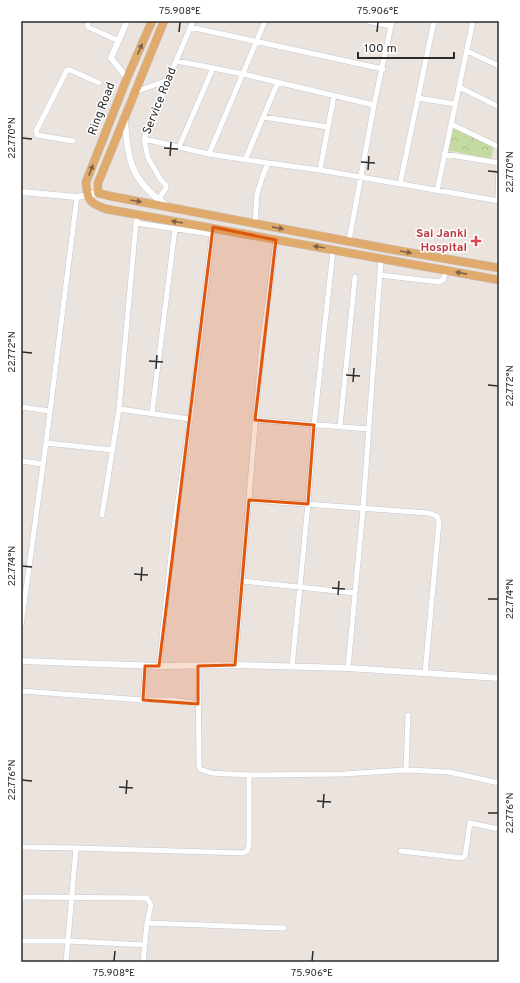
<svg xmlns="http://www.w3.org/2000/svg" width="520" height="983" viewBox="0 0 520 983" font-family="Overpass,sans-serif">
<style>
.park{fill:url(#park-crowns)}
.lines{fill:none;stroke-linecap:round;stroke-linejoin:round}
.minor-casing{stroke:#c3c8cf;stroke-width:6}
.tertiary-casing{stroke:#c3c8cf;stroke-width:7}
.primary-casing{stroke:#c4c4c4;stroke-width:9}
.minor{stroke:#fff;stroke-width:5}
.tertiary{stroke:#fff;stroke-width:6}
.primary{stroke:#e1aa6d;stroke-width:8}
.oneway{fill:#7d6449}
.marked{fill:#df570e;fill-opacity:0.2;stroke:#df570e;stroke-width:3;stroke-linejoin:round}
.ticks{fill:none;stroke:#2b2b2b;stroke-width:1.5}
.health-dot{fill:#e0444e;stroke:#fff;stroke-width:1.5}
.labels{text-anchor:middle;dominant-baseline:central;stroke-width:3;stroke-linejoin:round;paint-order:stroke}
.street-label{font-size:12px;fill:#2b2b2b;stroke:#fff}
.health-label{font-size:12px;font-weight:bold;fill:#be3a42;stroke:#fff;text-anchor:end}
.neatline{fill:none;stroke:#2b2b2b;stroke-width:1.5}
.ticks-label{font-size:10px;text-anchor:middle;fill:#2b2b2b}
</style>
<defs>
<pattern id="park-crowns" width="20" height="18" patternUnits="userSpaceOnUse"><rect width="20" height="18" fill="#c3dba1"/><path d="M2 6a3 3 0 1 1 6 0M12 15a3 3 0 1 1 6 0" fill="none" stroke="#a8bc8b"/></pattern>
</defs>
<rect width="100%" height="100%" fill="#ebe3de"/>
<path class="park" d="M453,127L494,146L491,159L446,150Z"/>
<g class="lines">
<g class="minor-casing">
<path id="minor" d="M87,21L88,27L119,41
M265,21L209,154L268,163L320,170L499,201
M367,21L391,26
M190,27L383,69
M467,51L499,66
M176,61L213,68
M459,87L499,107
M135,92L168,80
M418,98L455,104
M263,117L328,127
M451,124L499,147
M144,139L179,147L213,68L243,74L374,105
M73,141L37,135L36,131L67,70H70L99,83
M179,147L209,154
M444,154L499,163
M245,160L278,82
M320,170L334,96
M400,184L434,21
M437,191L473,21
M158,200L166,188V185L161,180L148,158L144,139L168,80L193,21
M498,201L499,162
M138,215L136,223L119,409L190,419
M136,223L211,234
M255,223L257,194L262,178L268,163
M349,241L374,105L392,21
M380,275L439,282L444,279L445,270
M21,407L50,411
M152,413L175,229
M255,420L369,429
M340,427L355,277
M46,443L113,450
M21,461L43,464
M249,500L428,513L437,516L439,522L425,673
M102,515L119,409
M242,581L355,593
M21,626L46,443L77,197
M235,665L261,354L276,240
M159,666L174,528L190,419L213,227
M198,666L199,765L200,769L211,773L249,775L344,774L406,770L449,772L499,783
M292,667L308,504L314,425L333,250
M348,668L363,509L381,259
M21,691L143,700H172L198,704
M143,700L145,666
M406,770L408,715
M21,847L76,848L66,962
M76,848L243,853L247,851L249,845V775
M401,851L462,858L465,856L470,823L499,829
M21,897L147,898L151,905L147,923L143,962
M147,923L284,928
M21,941H69L145,945"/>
</g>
<g class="tertiary-casing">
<path id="tertiary" d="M127,78L111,58L127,21
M125,119C127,159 131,181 166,205
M21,192L77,197L98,193
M21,661L159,666L235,665L348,668L499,678"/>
</g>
<g class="primary-casing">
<path id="primary" d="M152,21L127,78L86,182C87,200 89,203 106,209L499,280
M164,21L98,183V193L110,196L389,249L499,268"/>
</g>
<use href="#minor" class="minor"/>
<use href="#tertiary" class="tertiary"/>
<use href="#primary" class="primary"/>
</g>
<defs><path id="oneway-solid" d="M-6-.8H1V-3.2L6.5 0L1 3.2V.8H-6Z"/></defs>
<g class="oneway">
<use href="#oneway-solid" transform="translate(140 49) rotate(-67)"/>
<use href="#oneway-solid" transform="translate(91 170) rotate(-69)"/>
<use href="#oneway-solid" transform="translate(136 201) rotate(10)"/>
<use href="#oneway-solid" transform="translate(177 222) rotate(-170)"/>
<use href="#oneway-solid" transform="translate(278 228) rotate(11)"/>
<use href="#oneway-solid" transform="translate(319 247) rotate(-170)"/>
<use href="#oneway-solid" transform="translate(406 252) rotate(10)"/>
<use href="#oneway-solid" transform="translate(461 273) rotate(-169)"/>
</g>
<path class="marked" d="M213,227L276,240L255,420L314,425L308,504L249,500L235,665L198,666V704L143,700L145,666H159Z"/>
<path class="ticks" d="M179,32L180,22M377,32L378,22M22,138L32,139M164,148L178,149M170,156L171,142M361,162L375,163M368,170L369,156M488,171L498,172M22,352L32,353M149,361L163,362M156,369L157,355M346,375L360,376M353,382L354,368M488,385L498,386M22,566L32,567M134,574L148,575M141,581L142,567M332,588L345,589M338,595L339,581M488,599H498M22,780L32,781M119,787L133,788M126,794L127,780M317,801L331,802M323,808L324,794M488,813H498M114,961L115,951M312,961L313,951"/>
<path class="health-dot" d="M474 235h4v4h4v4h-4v4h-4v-4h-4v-4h4z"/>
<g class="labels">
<g class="street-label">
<text transform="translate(160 101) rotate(-68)">Service Road</text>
<text transform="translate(102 109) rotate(-69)">Ring Road</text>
</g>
<g class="health-label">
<text x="467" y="234">Sai Janki<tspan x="467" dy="14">Hospital</tspan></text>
</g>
</g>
<rect width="520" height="983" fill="none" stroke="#ffffff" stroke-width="44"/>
<path d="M358 52v6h96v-6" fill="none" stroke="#2b2b2b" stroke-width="2"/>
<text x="364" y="52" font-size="12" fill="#2b2b2b" stroke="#ffffff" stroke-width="3" paint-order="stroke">100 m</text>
<rect x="22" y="22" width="476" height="939" class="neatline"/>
<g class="ticks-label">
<text x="180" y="14">75.908°E</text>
<text x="378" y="14">75.906°E</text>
<text transform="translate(11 138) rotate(-90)" y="4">22.770°N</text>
<text transform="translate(509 172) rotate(-90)" y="4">22.770°N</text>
<text transform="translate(11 352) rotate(-90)" y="4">22.772°N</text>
<text transform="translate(509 386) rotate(-90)" y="4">22.772°N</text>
<text transform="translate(11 566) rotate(-90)" y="4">22.774°N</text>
<text transform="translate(509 599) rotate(-90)" y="4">22.774°N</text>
<text transform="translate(11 780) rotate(-90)" y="4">22.776°N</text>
<text transform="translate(509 813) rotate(-90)" y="4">22.776°N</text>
<text x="114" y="976">75.908°E</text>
<text x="312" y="976">75.906°E</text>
</g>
</svg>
